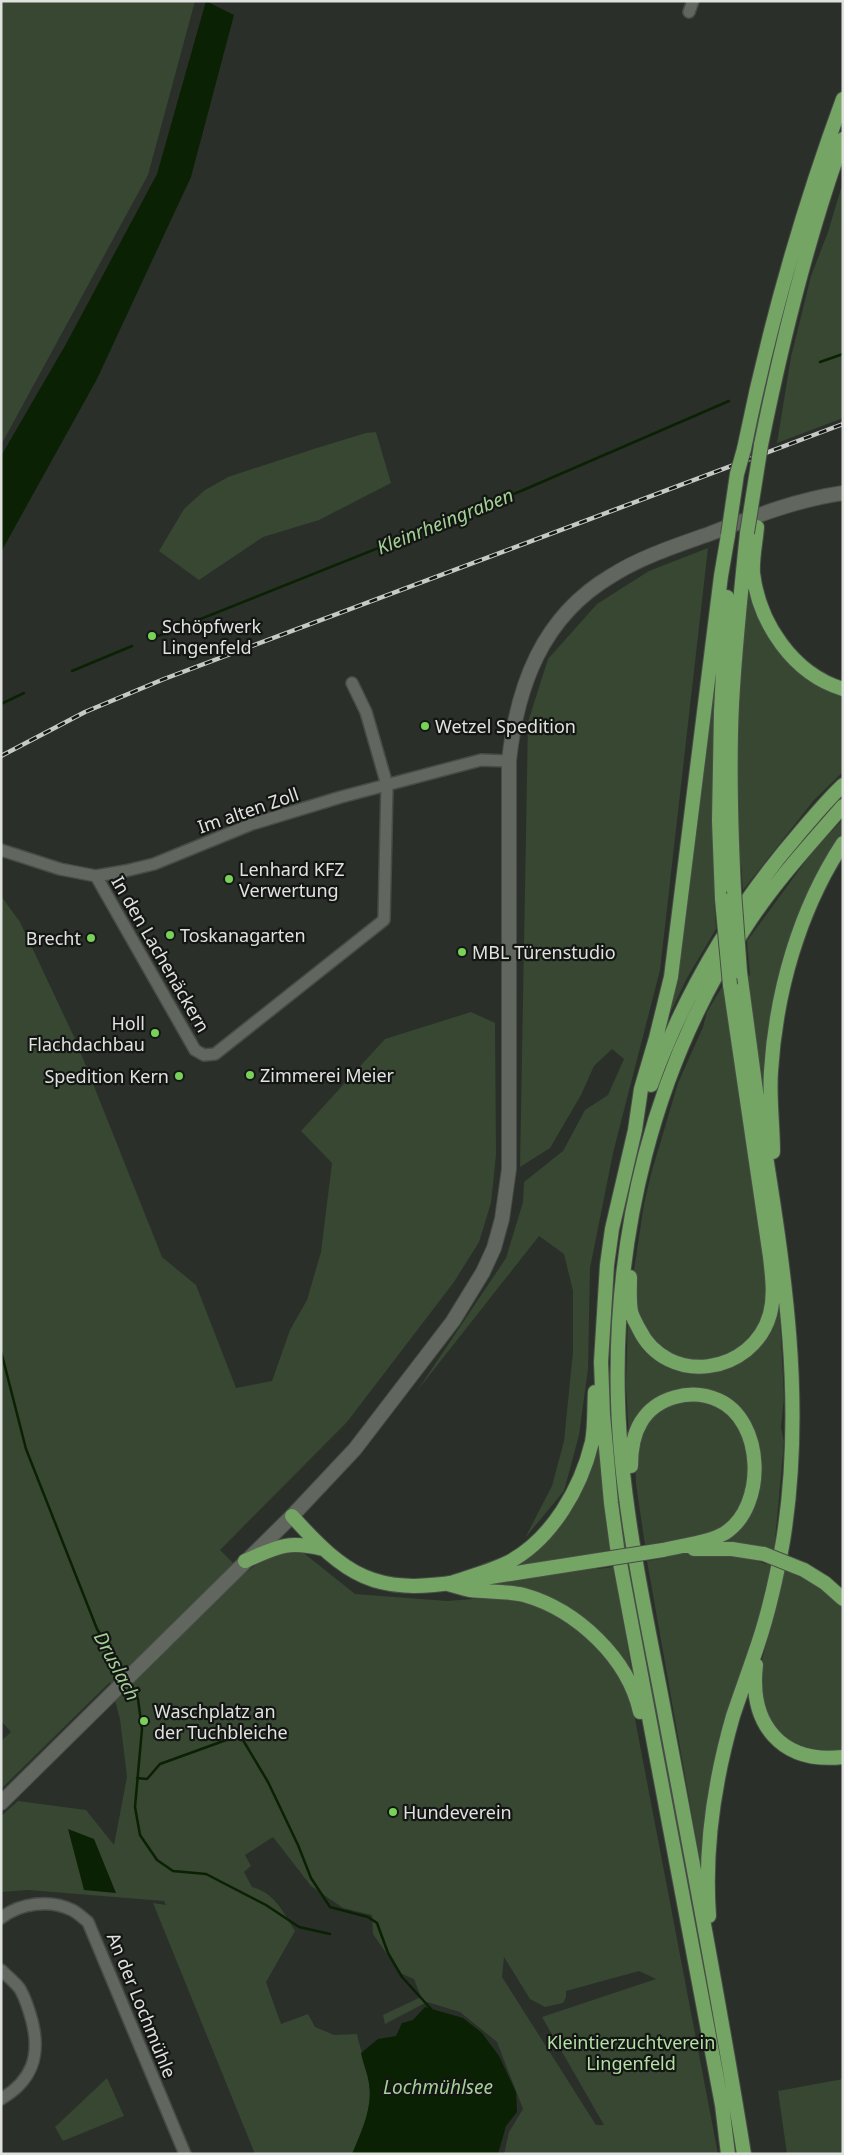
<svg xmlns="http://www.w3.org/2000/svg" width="844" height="2155" viewBox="0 0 844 2155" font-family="'Noto Sans',sans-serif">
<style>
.green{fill:#374732;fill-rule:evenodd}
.water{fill:#0a2203}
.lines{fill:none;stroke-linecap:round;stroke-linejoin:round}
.stream{stroke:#0a2203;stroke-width:2.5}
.minor-casing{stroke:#484c47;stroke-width:14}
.secondary-casing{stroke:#484c47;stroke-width:16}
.trunk-casing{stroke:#484c47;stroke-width:16}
.minor{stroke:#61665f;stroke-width:11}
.secondary{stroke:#61665f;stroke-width:14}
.trunk{stroke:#74a564;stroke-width:14}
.rail-casing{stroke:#c6c9c5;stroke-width:4.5}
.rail{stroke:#141614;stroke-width:2.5;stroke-dasharray:8;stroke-linecap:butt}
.trunk-bridge-casing{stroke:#484c47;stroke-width:16;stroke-linecap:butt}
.trunk-bridge{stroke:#74a564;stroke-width:14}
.poi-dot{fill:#78d158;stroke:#141614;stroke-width:2}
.labels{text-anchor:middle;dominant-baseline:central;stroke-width:4.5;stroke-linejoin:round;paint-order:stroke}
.poi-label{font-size:18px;fill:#dfe2de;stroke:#141614;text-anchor:start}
.street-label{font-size:18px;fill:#dfe2de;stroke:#141614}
.park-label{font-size:18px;fill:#b3e0a5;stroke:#141614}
.water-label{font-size:19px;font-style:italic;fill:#a3d095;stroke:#141614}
</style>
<rect width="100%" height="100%" fill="#2a2f29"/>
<path class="green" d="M1,1H195L148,175L1,445Z
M843,182V418L777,443L791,357L811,276L828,232Z
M376,432L391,483L319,520L263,537L199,580L159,551L184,509L205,490L228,477L320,447L366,433Z
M708,548L660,970L613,1153L590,1268L588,1369L579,1435L564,1491L525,1538L552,1486L564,1441L573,1351V1291L564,1254L539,1236L417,1391L506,1258L523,1202L524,1182L563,1151L585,1110L608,1095L624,1059L612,1049L594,1066L581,1095L550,1148L520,1167L528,722L548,659L597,604L649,571Z
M748,574L761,621L843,694V772L814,800L743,890L741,863H739L736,779L739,689Z
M717,630V895L714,896L716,929L687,978L666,1022Z
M843,819V834L810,894L764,1101L747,977L750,975L747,941L813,851Z
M1,896L20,922L76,1041L162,1257L196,1285L236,1388L272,1381L290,1330L307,1300L321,1252L332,1163L301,1131L385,1039L471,1012L495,1023L496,1155L491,1203L479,1242L454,1282L347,1422L220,1550L244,1574L262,1560L284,1549L300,1550L355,1594L447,1601L498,1597L537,1605L563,1619L587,1636L615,1667L631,1698L718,2154H504L509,2132L523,2109L497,2042L460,2012L427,2002L385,2024L383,2015L421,1997L414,1979L400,1973L373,1934L372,1915L343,1908L311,1886L273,1837L245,1855L251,1866L244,1872L252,1887C276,1894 282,1911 295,1931L266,1982L281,2024L308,2014L315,2027L334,2035L357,2034C361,2053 370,2075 370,2094C370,2115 360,2135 353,2154H255L153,1903L166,1905L164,1901L28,1890L1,1892V1816L18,1801L86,1810L114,1845L127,1777L120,1719L110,1682L1,1789V1741L11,1732L1,1721ZM504,1957L530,1999L545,2007L563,2003L566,1997V1991L639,1971L656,1979L542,2017L604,2125H596L502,1977Z
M723,985L727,1014H729L769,1292L760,1328L734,1354L696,1363L662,1351L639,1323L633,1288L634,1270L644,1204L651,1174L678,1083L703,1027L707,1012Z
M779,1298L784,1398L781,1427L784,1442L775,1541L764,1601L702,1872L647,1561L666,1558L665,1555L688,1552L754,1556V1560L766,1564L770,1551L757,1546L720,1544L752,1507L748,1424L687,1390L629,1434L626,1386L628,1317L659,1360L738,1362Z
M674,1401H711L740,1424L752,1473L741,1510L719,1531L663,1544L662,1542L645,1545L636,1484L635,1449L652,1414Z
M598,1439L611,1550L595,1553L596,1556L512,1568L531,1555Z
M596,1566L597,1569L614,1567L633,1679L589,1624L480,1585Z
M784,1570L800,1577L801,1575L843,1603V1752L829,1755L791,1745L767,1721L758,1674L775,1613Z
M107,2078L124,2116L63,2141L55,2127Z
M843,2079V2154H787L778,2091Z"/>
<path class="water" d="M206,1L234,15L191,177L97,379L1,552V456L66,344L157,174Z
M68,1829L94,1839L116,1893L84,1890Z
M425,2007L463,2018L482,2033L499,2056L516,2092L517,2112L506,2126L498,2154H352C361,2132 373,2108 369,2084C368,2074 363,2064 361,2053L378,2039L396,2036L402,2023L413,2020Z"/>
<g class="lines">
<path class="stream" d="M820,362L843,354
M158,636L521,491L729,401
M72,671L132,646
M1,704L24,693
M1,1351L26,1449L97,1629L124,1675
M130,1683L138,1699L142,1729L135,1807L140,1835L157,1860L173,1871L206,1874L266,1905L299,1927L330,1934
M137,1778L147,1779L160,1764L240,1735L268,1782L298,1845L311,1878L330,1907L368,1917L377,1923L388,1953L402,1977L431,2009"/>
<g class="minor-casing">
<path id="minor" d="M689,12L693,1
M1,850L60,869L96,876L125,871L154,864L252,824L341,797L481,760L509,761
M96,876L195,1050L204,1055L215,1054L384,920L387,785L366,712L352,683
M1,1918C20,1903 50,1899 72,1910C78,1913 83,1918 88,1922L185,2154
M1,1970C7,1976 15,1982 20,1989C26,1999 29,2010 32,2021C41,2056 32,2081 1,2099"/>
</g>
<g class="secondary-casing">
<path id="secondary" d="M1,1803L292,1516L355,1449L453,1321L483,1272L494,1248L502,1219L509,1169V761C517,686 542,617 611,576C641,557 675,546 709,534C753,517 795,500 843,493"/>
</g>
<g class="trunk-casing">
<path id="trunk" d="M761,445C782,341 807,239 843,139
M744,449C768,330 801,213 843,99
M757,527C756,541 752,558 753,573C759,623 793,674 843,689
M728,535L721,576L671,977L656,1038L641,1089L635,1130L612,1229L607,1265L601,1362L603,1415L611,1503L617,1547L722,2105L728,2154
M734,891C731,829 729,766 732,704C735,647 741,590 747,533
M722,899L719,821L721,711L727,597
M651,1085C685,991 737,905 802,830C815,815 828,799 843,785
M773,1152C773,1125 769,1098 771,1071C776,992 799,910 843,843
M630,1277C630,1288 629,1301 631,1311C632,1317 636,1323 639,1329C667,1387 753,1375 770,1314C775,1295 772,1276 770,1257L730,985
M631,1466C631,1452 633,1435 641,1422C656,1397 691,1388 718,1400C764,1420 767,1506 725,1533C708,1543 683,1545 663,1550
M292,1516C346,1576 375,1595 457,1582
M694,1549H732L764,1554
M245,1561C277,1547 287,1540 323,1549
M804,1570L825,1583L843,1599
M478,1579L529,1571
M448,1584C468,1577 491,1571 509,1562C552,1539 581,1488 592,1442C595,1426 594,1408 595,1392
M448,1584C455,1586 463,1589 470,1590C488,1592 507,1591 524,1595C577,1610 628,1658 640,1712
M756,1665C749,1724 781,1764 843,1757
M709,1916C704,1847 714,1782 733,1716C741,1692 750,1668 758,1644C769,1611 777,1575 783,1541C807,1393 781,1251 758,1106C752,1061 746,1017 740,972
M744,2154C720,2004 691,1854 663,1705C644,1605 621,1504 618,1402C613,1237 653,1067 745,928C773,884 809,845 843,806"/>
</g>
<use href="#minor" class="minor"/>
<use href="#secondary" class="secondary"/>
<use href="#trunk" class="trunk"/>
<g class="rail-casing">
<path id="rail" d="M1,756L85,712L164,679L843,424"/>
</g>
<use href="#rail" class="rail"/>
<g class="trunk-bridge-casing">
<path id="trunk-bridge" d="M747,533L761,445
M728,535L737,474L744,449
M734,891L740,972
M722,899L730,985
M764,1554L804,1570
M529,1571L663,1550"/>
</g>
<use href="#trunk-bridge" class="trunk-bridge"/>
</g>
<g class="poi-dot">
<circle cx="152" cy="636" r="5"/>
<circle cx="425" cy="726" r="5"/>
<circle cx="229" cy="879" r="5"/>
<circle cx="170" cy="935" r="5"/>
<circle cx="91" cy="938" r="5"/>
<circle cx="462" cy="952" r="5"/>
<circle cx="155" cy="1033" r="5"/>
<circle cx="250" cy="1075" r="5"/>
<circle cx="179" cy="1076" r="5"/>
<circle cx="144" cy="1721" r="5"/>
<circle cx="393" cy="1812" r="5"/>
</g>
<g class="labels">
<g class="poi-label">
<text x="162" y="626">Schöpfwerk<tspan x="162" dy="21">Lingenfeld</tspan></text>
<text x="435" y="726">Wetzel Spedition</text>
<text x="239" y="869">Lenhard KFZ<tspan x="239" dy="21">Verwertung</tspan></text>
<text x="180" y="935">Toskanagarten</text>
<text x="81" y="938" text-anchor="end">Brecht</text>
<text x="472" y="952">MBL Türenstudio</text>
<text x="145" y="1023" text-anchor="end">Holl<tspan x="145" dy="21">Flachdachbau</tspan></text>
<text x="260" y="1075">Zimmerei Meier</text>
<text x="169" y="1076" text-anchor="end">Spedition Kern</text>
<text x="154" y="1711">Waschplatz an<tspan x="154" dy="21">der Tuchbleiche</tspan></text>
<text x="403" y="1812">Hundeverein</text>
</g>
<g class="street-label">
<text transform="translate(248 810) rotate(-19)">Im alten Zoll</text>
<text transform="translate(161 954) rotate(60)">In den Lachenäckern</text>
<text transform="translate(142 2005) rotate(68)">An der Lochmühle</text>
</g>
<g class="park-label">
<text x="631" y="2042">Kleintierzuchtverein<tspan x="631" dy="21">Lingenfeld</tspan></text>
</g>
<g class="water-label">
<text transform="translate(445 521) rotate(-22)">Kleinrheingraben</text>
<text transform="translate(117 1666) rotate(62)">Druslach</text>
<text x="438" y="2087">Lochmühlsee</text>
</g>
</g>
<rect width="844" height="2155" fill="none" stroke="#dfe2de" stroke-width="5"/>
</svg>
